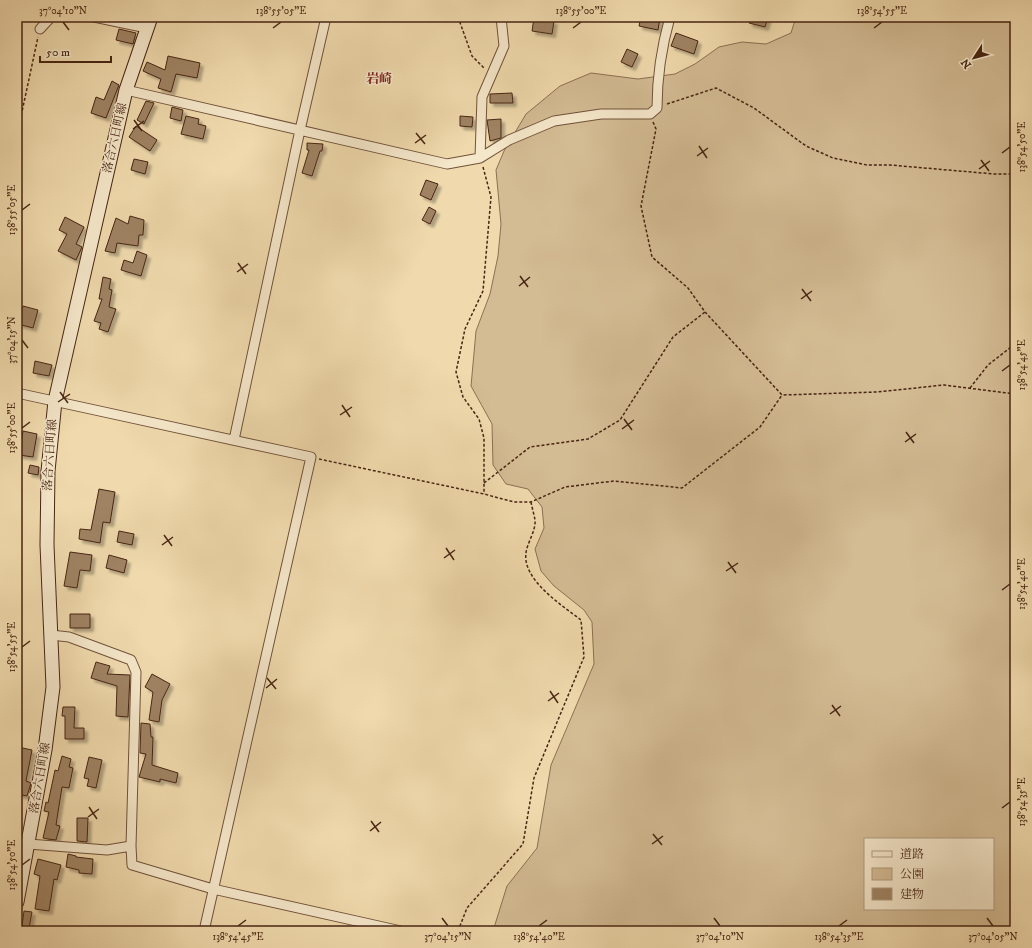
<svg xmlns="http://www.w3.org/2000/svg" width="1032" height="948" viewBox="0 0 1032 948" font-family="'IM FELL DW Pica','Noto Serif JP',serif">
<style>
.green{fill:#d3bb93;stroke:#8d7053;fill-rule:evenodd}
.building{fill:#9f8363;stroke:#472513;filter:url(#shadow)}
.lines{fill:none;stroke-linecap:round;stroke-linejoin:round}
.minor-casing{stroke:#71523a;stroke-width:11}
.secondary-casing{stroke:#472513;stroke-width:15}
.path{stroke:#472513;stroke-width:1.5;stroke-dasharray:3 2;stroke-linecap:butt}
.minor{stroke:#f5e7ca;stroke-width:9}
.secondary{stroke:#f5e7ca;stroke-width:13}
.ticks{fill:none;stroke:#472513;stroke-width:1.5}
.labels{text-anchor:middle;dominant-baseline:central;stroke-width:3;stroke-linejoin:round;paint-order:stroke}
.street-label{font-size:12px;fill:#472513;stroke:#f5e7ca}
.neighbourhood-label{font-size:13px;font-weight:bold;fill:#7a1f14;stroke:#f5e7ca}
.neatline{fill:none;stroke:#472513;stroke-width:1.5}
.ticks-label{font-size:10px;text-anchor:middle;fill:#472513}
</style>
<defs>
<filter id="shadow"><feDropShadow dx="3.5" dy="3.5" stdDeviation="1" flood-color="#0004"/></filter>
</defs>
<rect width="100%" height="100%" fill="#f0daad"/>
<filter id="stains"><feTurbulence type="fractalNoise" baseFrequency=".005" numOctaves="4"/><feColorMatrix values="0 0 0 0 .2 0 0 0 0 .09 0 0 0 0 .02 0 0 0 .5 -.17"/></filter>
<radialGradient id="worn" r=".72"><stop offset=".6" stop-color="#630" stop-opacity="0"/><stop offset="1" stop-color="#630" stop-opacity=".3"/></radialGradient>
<path class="green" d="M796,17H1015V931H493L507,886L537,848L551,765L594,664L592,622L584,610L554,586L541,571L535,549L544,528L542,507L528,489L506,484L493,465L492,424L471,386L476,331L490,294L498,256L501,224L496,170L504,151L526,114L560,86L591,73L638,79L675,74L695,64L719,47L742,42L766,44L791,33ZM865,839H993V909H865Z"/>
<path class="building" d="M641,17H660L658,30L639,26Z
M750,17H768L765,27L749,23Z
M534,18L554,21L552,34L532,31Z
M119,29L136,33L133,44L116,40Z
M676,33L698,41L694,54L671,46Z
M627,49L638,54L632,67L621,62Z
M168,56L200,63L197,78L176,74L171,92L158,88L161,79L143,71L147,62L165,70Z
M112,81L119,85L106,118L91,113L96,97L104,100Z
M512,93L513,103H490V94Z
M146,101L154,103L144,124L137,120Z
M172,107L183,110L181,121L170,118Z
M186,116L199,119L198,124L206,126L203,139L181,134Z
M460,116L473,117L472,127L460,126Z
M501,119V138L490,141L487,120Z
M136,126L157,140L150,151L129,137Z
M307,143L323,144L322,151H320L312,176L302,173L309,150H307Z
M134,159L148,162L145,174L131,170Z
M426,180L438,184L431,200L420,195Z
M429,207L436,211L430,224L422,220Z
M130,216L144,220L143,235H139L138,246L117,243L115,253L105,251L116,218L128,224Z
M65,217L84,227L76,244L82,247L76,260L58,251L67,234L59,230Z
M137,251L147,255L141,276L121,270L124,260L133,263Z
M103,277L111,279L109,289L112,290L109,307L116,309L108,332L99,329L101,323L94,321L102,299H99Z
M23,306L38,310L33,328L18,324Z
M35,361L52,365L49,376L33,373Z
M23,431L37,434L33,457L19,455Z
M30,465L39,467L38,475L28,473Z
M99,489L115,492L110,523L103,522L100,543L79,539L80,529L91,530Z
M119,531L134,534L132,545L117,542Z
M70,552L92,555L90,571L80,570L77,588L64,586Z
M109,555L127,560L124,573L106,568Z
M70,614H90V628H70Z
M96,662L110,666L107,674L130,675L128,717L116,716L117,686L91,678Z
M152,674L170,684L162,700L159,722L149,720L153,692L145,687Z
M63,707H75L74,728H84V739H65V716H62Z
M141,723L150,724L151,737H153L152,765L178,773L176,783L160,779V782L139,777L146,754L140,753Z
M18,747L32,750L26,781L31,783L27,796L17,794Z
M62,756L71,759L69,767L73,768L69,788L62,787L56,825L60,826L56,840L48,839L43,838L49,812L44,811L46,802L48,803L55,770L58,771Z
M89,757L102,760L96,788L87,786L89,779L84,778Z
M77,818H88L87,842L77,841Z
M68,854L76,856V857L93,859L92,874L79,873V870L66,867Z
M38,859L61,865L57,880L54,879L49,911L35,909L40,876L34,874Z
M24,911L32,912L29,928L22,926Z"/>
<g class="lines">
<g class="minor-casing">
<path id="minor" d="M94,17L147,28
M40,29L51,17
M126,90L447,164L480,158L509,140L554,121L601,114H650L657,108C657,75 661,49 670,17
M480,158L482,97L504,46L501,17
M17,393L311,457L204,931
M234,440L300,130L326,17
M51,635L69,637L131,660L136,672L131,846L132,865L213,889L401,931
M17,845L28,844L107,850L131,846"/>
</g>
<g class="secondary-casing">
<path id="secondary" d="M17,902L45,750L53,687L47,545L48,471L55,401L126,90L151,17"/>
</g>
<path class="path" d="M458,17L472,56L484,68
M667,104L716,88L754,108L806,146L833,158L867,165H890L994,174H1015
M653,122L656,129L641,206L652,257L688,288L705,312L782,395L877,392L944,385L1015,394
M17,135L38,37
M483,167L491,197L483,291L465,329L456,372L463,397L479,419L484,438V494
M970,388L988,365L1015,344
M319,459L484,494L514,502H531L565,487L614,481L682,488L760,427L782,395
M484,483L530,447L588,439L620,420L673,337L705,312
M458,931L467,908L523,844L534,778L584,657L581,620C563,606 522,580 526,553C527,543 536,531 535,520C534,514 532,508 531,502"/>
<use href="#minor" class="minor"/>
<use href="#secondary" class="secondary"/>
</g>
<path class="ticks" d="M63,22L69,30M273,28L281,22M573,28L581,22M874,28L882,22M134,120L142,131M133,129L144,121M416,133L425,144M415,143L426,135M699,146L707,158M1002,153L1010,147M697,156L708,148M981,160L989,171M979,169L990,161M22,210L30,204M238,263L246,274M237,272L248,264M520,276L528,287M519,286L530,277M802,289L811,301M801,299L812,291M22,340L28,348M1002,371L1010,365M60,392L68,403M58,402L70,394M342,405L350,417M340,415L352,407M624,419L632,430M22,428L30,422M622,429L634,420M906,432L914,443M905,442L916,434M164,535L172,546M162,545L173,537M446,548L454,560M444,558L455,550M728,562L736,573M726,571L738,563M1002,590L1010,584M22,647L30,641M267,678L276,689M266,688L277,679M550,691L558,703M548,701L559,693M832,705L840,716M830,714L841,706M89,807L97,819M1002,808L1010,802M88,817L99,809M371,821L379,832M370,831L381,822M653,834L662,845M652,844L663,836M22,865L30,859M442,918L448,926M714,918L720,926M987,918L993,926M238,926L246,920M539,926L547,920M839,926L847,920"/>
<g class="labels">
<g class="street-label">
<text transform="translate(115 138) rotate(-77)">落合六日町線</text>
<text transform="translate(50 455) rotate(-86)">落合六日町線</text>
<text transform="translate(40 778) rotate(-80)">落合六日町線</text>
</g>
<g class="neighbourhood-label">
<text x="379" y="79">岩崎</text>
</g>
</g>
<rect width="1032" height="948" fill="none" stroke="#f0daad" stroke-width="44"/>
<rect x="864" y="838" width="130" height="72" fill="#f5e7ca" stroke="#af9981"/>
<rect x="872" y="851" width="20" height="6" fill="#f5e7ca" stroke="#af9981"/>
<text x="900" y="858" font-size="12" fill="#472513">道路</text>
<rect x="872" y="868" width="20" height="12" fill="#d3bb93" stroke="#af9981"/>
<text x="900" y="878" font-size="12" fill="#472513">公園</text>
<rect x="872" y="888" width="20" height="12" fill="#9f8363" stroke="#af9981"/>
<text x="900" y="898" font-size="12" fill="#472513">建物</text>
<g transform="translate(974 58) rotate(234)" stroke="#f5e7ca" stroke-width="3" paint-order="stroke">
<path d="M0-3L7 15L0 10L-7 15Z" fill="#472513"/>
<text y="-6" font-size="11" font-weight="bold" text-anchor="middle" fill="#472513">N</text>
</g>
<path d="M40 56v6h71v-6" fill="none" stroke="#472513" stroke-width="2"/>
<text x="46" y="56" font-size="12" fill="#472513" stroke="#f5e7ca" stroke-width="3" paint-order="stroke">50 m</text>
<rect x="22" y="22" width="988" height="904" class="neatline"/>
<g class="ticks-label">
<text x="63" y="14">37°04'10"N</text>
<text x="281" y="14">138°55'05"E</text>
<text x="581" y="14">138°55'00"E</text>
<text x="882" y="14">138°54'55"E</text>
<text transform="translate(1021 147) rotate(-90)" y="4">138°54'50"E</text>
<text transform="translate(11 210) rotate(-90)" y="4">138°55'05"E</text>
<text transform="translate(11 340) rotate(-90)" y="4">37°04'15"N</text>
<text transform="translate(1021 365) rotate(-90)" y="4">138°54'45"E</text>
<text transform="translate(11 428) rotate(-90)" y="4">138°55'00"E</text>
<text transform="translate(1021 584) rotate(-90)" y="4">138°54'40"E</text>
<text transform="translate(11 647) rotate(-90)" y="4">138°54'55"E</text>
<text transform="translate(1021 802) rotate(-90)" y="4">138°54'35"E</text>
<text transform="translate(11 865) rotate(-90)" y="4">138°54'50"E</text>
<text x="238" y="940">138°54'45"E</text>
<text x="448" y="940">37°04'15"N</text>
<text x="539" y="940">138°54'40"E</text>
<text x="720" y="940">37°04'10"N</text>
<text x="839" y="940">138°54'35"E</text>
<text x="993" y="940">37°04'05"N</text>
</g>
<rect width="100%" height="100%" filter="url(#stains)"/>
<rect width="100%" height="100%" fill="url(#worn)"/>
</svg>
